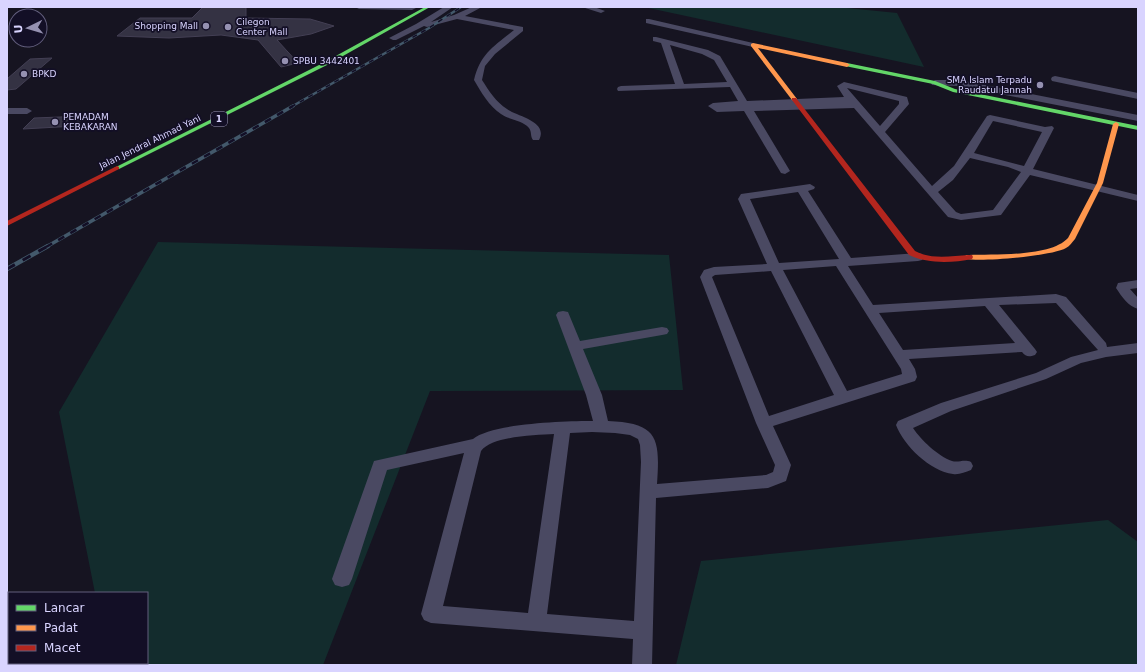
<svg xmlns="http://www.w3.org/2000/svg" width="1145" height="672" viewBox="0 0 1145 672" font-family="'DejaVu Sans',sans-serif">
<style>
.green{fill:#132c2d}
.building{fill:#343243;stroke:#433f54}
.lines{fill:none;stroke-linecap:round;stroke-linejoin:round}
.street{fill:#4a4962;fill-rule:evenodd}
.fast{fill:#63d668;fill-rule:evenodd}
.slow{fill:#ff974d;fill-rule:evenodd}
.jam{fill:#b3261e;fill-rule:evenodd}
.rail-far2-casing{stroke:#43596b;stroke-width:2.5}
.rail-far1-casing{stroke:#43596b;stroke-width:3.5}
.rail-casing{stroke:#43596b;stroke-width:4.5}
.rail-far2{stroke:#130f26;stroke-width:1.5;stroke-dasharray:5;stroke-linecap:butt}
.rail-far1{stroke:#130f26;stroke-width:2.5;stroke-dasharray:7;stroke-linecap:butt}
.rail{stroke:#130f26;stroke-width:3;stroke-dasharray:9;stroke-linecap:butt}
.poi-dot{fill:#9591b1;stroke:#130f26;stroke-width:1.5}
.labels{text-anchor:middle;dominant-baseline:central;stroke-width:3.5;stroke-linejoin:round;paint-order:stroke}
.far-poi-label{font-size:9px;fill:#d9d4ff;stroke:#130f26;text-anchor:start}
.shield{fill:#130f26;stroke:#9e99be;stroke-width:1}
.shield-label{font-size:9px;font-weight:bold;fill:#d9d4ff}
.far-street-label{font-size:9px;fill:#d9d4ff;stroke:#130f26}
</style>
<rect width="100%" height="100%" fill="#161421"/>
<path class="green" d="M644,7H837L897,13L924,67Z
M158,242L669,255L683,390L430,391L323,665H110L109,663H147V593H95L59,412Z
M1108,520L1138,542V665H676L701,561Z"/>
<path class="building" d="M203,7H246V18L310,19L334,26L311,34L277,40L298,63L281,67L258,40L221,35L169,38L117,36L140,18H192Z
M52,58L16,89L7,90V79L30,59Z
M85,116L76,126L23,129L34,118Z"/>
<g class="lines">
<path class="street" d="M355,7H415L416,8L412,10L359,9Z
M444,7H453L431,22L454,15L472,7H482L465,16L523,27V31L495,54L485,66L482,80C489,91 496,102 507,109C516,116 549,121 539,140H533C530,136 532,132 529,128C523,120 509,120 501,114C489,106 481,92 474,80C480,54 494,46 514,30L457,19L427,27L424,26L396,40H393L389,38L416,24Z
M582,7H594L605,11L601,13Z
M646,19H649L753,43L757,45L753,47L646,23Z
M653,37H656L708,50L720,56L747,101L844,97L837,86L844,82L907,97L909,104L885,132L932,186L954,166L987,116L990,115L1045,127L1052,126L1054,128L1033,169L1138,195V201L1030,175L1001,215L961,220L948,217L854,108L754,111L790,171L785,174L781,173L744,111L717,112L708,106L713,103L738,101L730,87L618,91L617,89L618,87L621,86L675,84L661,43L653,41ZM670,45L702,54L714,60L727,82L684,84ZM847,88L899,101V104L880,126ZM993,121L1042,132L1024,166L974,153ZM970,158L1008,167L1021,172L993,210L961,214L956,212L938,192L953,180Z
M1055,76L1138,93V99L1052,81L1051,79L1052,77Z
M935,80H960L1138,115V121L960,86L932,85L931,83Z
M7,108H27L32,111L27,114H7Z
M810,184L815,187L814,189L808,191L851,258L918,253L922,254L924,257L922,260L918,261L848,266L873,305L1056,294L1066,297L1106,343L1107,347L1138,343V353L1106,357L1081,363L1046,379L951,411L913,428C921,440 938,456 952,461C958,463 964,459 971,462L973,466L971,470C965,472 959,475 953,474C930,471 904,446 896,425L898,421L941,403L1036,373L1071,357L1098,350L1056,303L999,305L1035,349L1037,352L1035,355C1029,357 1026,357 1022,352L909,359L915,369L917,377L915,381L773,426L791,465L786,481L768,488L656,498L652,665H632L633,639L431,623L424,620L421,614L464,453L387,470L352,579L349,585L342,587L335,585L332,579L374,461L473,439C492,423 567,421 593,421L586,395L556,315L558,312L563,311L568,312L580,341L662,327L667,328L669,331L667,334L662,335L583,349L602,395L608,421C659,423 660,439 657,484L766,475L773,472L775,465L756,423L700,277L704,270L714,267L767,264L738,199L741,194ZM798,192L839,259L779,263L750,199ZM836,266L901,369L902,374L847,391L783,270ZM771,271L834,395L769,416L712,277L715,275ZM985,306L1015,343L903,350L879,313ZM592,432L615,433L630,435L638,439L640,445L641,462L634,621L547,614L570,433ZM554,434L528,613L443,606L481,451C492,436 535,435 554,434Z
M1138,280V288L1130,289L1138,298V309C1128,306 1122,297 1116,288L1118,283Z"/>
<path class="fast" d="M425,7H430L327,65L119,169H115L114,168L323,63Z
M847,63L935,81L955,89L1138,126V130L953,92L933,84L845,66V64Z"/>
<path class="slow" d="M753,43L847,63L850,65L847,67L758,48L797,99L794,101L792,100L751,46V44Z
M1116,122L1119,124L1103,183L1075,239C1072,242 1070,246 1066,248C1052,256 983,262 966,259L965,257L966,255H969C994,254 1051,257 1068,238L1097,183L1113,124Z"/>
<path class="jam" d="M792,98H796L915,251C932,260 951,256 969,255H972L973,257L972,259C952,263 928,264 909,255L792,100Z
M117,166L119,167V169L7,226V221Z"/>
<g class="rail-far2-casing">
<path id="rail-far2" d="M291,107L429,28L461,7"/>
</g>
<g class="rail-far1-casing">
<path id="rail-far1" d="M46,247L293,106"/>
</g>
<g class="rail-casing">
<path id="rail" d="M7,269L48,246"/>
</g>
<use href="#rail-far2" class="rail-far2"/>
<use href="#rail-far1" class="rail-far1"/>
<use href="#rail" class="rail"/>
</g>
<g class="poi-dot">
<circle cx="206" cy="26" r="4"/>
<circle cx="228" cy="27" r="4"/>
<circle cx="285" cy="61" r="4"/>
<circle cx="24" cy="74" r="4"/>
<circle cx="1040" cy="85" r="4"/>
<circle cx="55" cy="122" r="4"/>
</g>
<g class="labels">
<g class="far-poi-label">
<text x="236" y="22">Cilegon<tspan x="236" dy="10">Center Mall</tspan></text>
<text x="198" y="26" text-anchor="end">Shopping Mall</text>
<text x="293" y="61">SPBU 3442401</text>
<text x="32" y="74">BPKD</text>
<text x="1032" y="80" text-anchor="end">SMA Islam Terpadu<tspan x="1032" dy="10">Raudatul Jannah</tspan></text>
<text x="63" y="117">PEMADAM<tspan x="63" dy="10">KEBAKARAN</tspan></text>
</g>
<rect class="shield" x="211" y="112" width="16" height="14" rx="3"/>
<g class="shield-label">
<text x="219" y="119">1</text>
</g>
<g class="far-street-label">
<text transform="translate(150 142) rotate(-26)">Jalan Jendral Ahmad Yani</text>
</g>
</g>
<rect width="1145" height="672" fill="none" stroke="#d9d4ff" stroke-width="16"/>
<rect x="8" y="592" width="140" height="72" fill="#130f26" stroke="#625e7d"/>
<rect x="16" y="605" width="20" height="6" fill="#63d668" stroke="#625e7d"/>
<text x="44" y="612" font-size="12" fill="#d9d4ff">Lancar</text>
<rect x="16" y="625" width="20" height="6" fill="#ff974d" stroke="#625e7d"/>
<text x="44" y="632" font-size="12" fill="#d9d4ff">Padat</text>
<rect x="16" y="645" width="20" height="6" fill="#b3261e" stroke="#625e7d"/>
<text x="44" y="652" font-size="12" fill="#d9d4ff">Macet</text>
<g transform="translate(28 28) rotate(265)"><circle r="19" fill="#130f26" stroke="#625e7d"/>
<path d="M0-3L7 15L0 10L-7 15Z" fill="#9591b1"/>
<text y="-6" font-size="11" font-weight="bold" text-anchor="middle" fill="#d9d4ff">U</text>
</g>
</svg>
